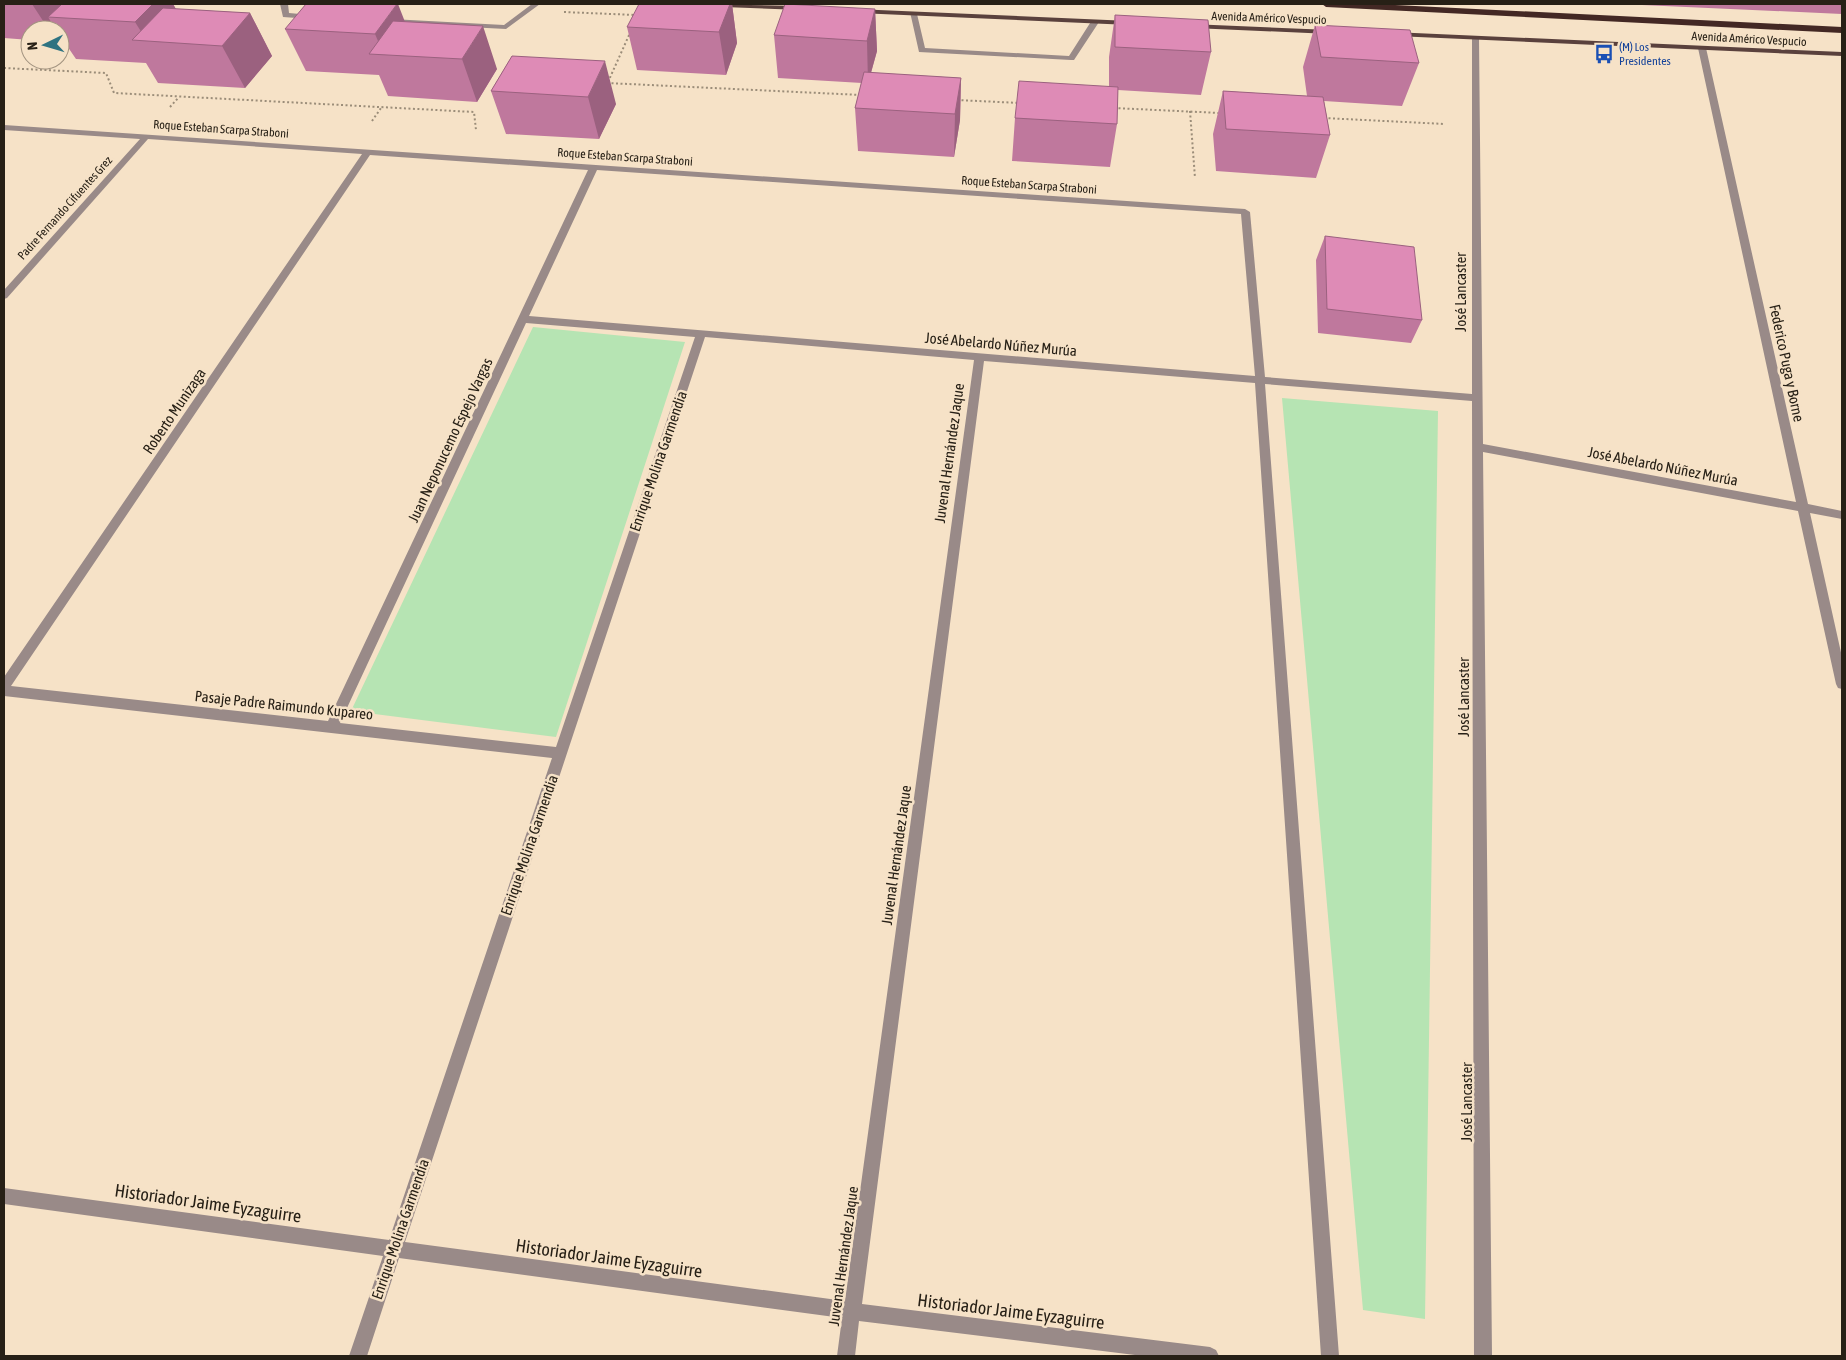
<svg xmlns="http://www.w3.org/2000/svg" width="1846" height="1360" viewBox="0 0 1846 1360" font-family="'Asap Condensed',sans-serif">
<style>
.green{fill:#b6e4b3}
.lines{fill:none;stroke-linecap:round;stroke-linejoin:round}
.path{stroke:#9b8d79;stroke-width:2;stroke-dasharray:2 2.5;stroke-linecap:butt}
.lane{fill:#998a88;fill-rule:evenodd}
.street{fill:#998a88;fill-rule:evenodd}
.primary{fill:#5a413d;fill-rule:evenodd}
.highway{fill:#432824;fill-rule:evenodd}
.wall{fill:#bf789d}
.shaded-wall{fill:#9b617f}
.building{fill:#de8bb6;stroke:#9b617f}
.labels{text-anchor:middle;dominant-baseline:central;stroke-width:5;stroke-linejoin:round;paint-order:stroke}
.far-street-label{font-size:12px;fill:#272016;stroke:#f6e2c7}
.far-transit-label{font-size:12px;fill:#164399;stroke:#f6e2c7;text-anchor:start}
.street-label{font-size:15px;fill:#272016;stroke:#f6e2c7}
.near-street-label{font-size:18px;fill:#272016;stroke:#f6e2c7}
</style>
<rect width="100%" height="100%" fill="#f6e2c7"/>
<path class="green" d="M533,327l152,15 -129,395 -205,-26z
M1282,398l156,13 -13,908 -62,-9z"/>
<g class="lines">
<path class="path" d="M564,12l71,3
M4,68l102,5 8,20 360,19 2,18
M608,82l22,-49
M607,83l254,12
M957,100l63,3
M170,107l9,-10
M1114,108l106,5
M1190,111l5,67
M1324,118l121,6
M372,121l9,-13"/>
<path class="lane" d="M280,4h8l1,9 22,2 4,2 -4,2 -28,-2z
M532,4h8l-34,25 -115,-6 -4,-2 4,-2 113,6z
M910,12l7,2 8,34 144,8 23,-36 7,2 -25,38h-3l-152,-8z"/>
<path class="street" d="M1472,36l7,2 4,406 313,58 -98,-454 4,-2 4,2 102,456 34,7v8l-32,-6 32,144v32l-4,-1 -2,-4 -38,-173 -315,-59 9,904h-18l-2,-955 -207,-17 74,972h-18l-66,-973 -271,-22 -122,943 348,43 6,3 3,6h-76l-284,-35 -4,35h-18l5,-38 -443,-60 -32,98h-18l34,-100 -379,-52v-16l385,52 163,-482 -548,-62v-19l358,-523 -214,-15 -141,159 -3,1v-9l136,-151 -136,-9v-5l1241,84 5,3 15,165 207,17zM370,155l218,15 -260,551 -317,-35zM597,170l644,44 14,162 -726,-60zM526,323l169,14 -139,410 -216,-24zM705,337l269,23 -129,941 -440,-59z"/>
<path class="primary" d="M692,4l109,2 4,2 -4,2 -105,-4z
M855,9l275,12 4,2 -4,2 -272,-12h-3z
M1190,24l140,6 4,2 -4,2 -137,-6h-3z
M1392,32l450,20v4l-447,-20 -4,-2z"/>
<path class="highway" d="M1322,4h53l467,23v6l-516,-26z"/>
</g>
<path class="wall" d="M4,4h169l3,5 74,4 22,43 -27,32 -87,-5 -12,-20 -70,-4 -15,-22 -1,1v-8h-30v10l-26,-2z
M732,4l5,39 -11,32 -89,-5 -10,-43z
M1620,4h222v10z
M875,9l2,42 -6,22 90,5 -1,42 -6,37 -96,-6 -3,-43 7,-25 -84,-5 -4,-43z
M1115,15l96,37 -10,43 -83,-5 -1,34 -7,43 -98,-6 3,-43 94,-32v-29z
M406,22l91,47 -20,33 -89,-6 -9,-21 -73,-4 -21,-42z
M1315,25l104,38 -17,43 -78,-5 6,34 -14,43 -100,-7 -3,-37 10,-43 84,5 -4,-29z
M512,56l104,48 -17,35 -93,-5 -15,-43z
M1325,236l97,84 -11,23 -93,-10 -2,-73z"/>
<path class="shaded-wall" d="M32,4h50l-34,13 8,13h-7z
M153,4h20l16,29 -42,8 -12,-19z
M397,4h1l16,41 -30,10 -9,-21z
M730,4h2l5,39 -11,32 -7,-43z
M875,9l2,42 -9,32 -1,-42z
M250,13l22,43 -27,32 -23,-42z
M483,26l14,43 -20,33 -15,-43z
M605,61l11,43 -17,35 -11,-42z
M961,78l-1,42 -6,37 1,-43z"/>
<path class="building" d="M62,4h91l-18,18 -87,-5z
M306,4h91l-22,30 -90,-5z
M639,4h91l-11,28 -92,-5z
M785,4l90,5 -8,32 -93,-6z
M163,8l87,5 -28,33 -90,-6z
M1115,15l93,5 3,32 -96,-5z
M393,21l90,5 -21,33 -93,-5z
M1315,25l95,5 9,33 -98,-6z
M512,56l93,5 -17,36 -97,-6z
M864,72l97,6 -6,36 -100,-6z
M1019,81l99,6 -1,37 -102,-6z
M1223,91l100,6 7,38 -104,-6z
M1325,236l89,11 8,73 -95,-11z"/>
<defs>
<symbol id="bus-bare" viewBox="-9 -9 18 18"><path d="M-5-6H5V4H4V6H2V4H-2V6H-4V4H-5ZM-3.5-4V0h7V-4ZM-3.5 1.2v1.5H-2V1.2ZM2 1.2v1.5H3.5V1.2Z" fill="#1a4fb4" stroke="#f6e2c7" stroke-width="2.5" paint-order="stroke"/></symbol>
</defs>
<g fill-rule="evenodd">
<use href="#bus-bare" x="1590" y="40" width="28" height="28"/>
</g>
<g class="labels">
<g class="far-street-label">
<text transform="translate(1269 18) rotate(2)">Avenida Américo Vespucio</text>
<text transform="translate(1749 39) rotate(3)">Avenida Américo Vespucio</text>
<text transform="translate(221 129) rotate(4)">Roque Esteban Scarpa Straboni</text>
<text transform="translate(625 157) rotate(4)">Roque Esteban Scarpa Straboni</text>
<text transform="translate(1029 185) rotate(4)">Roque Esteban Scarpa Straboni</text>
<text transform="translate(65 208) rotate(-48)">Padre Fernando Cifuentes Grez</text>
</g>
<g class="far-transit-label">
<text x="1619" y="47">(M) Los<tspan x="1619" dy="14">Presidentes</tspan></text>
</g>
<g class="street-label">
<text transform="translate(1460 292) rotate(-90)">José Lancaster</text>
<text transform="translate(1001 344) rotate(5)">José Abelardo Núñez Murúa</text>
<text transform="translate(1787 363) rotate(78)">Federico Puga y Borne</text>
<text transform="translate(174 411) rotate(-56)">Roberto Munizaga</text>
<text transform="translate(450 440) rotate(-65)">Juan Neponucemo Espejo Vargas</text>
<text transform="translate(949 453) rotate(-82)">Juvenal Hernández Jaque</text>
<text transform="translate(658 461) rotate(-71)">Enrique Molina Garmendia</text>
<text transform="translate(1663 466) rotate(11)">José Abelardo Núñez Murúa</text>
<text transform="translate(1463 697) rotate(-90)">José Lancaster</text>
<text transform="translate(284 705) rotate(6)">Pasaje Padre Raimundo Kupareo</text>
<text transform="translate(529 845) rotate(-71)">Enrique Molina Garmendia</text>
<text transform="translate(896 855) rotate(-82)">Juvenal Hernández Jaque</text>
<text transform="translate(1466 1102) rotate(-90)">José Lancaster</text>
<text transform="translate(400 1229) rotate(-71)">Enrique Molina Garmendia</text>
<text transform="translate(843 1256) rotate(-82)">Juvenal Hernández Jaque</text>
</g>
<g class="near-street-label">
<text transform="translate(208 1203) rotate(8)">Historiador Jaime Eyzaguirre</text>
<text transform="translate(609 1258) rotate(8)">Historiador Jaime Eyzaguirre</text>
<text transform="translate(1011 1311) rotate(7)">Historiador Jaime Eyzaguirre</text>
</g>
</g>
<rect width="1846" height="1360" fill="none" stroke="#272016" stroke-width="10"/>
<g transform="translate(45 45) rotate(265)"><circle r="24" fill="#f6e2c7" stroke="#a39480"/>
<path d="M0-4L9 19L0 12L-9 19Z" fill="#2e7381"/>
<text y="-8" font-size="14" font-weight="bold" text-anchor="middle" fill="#272016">N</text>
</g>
</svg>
